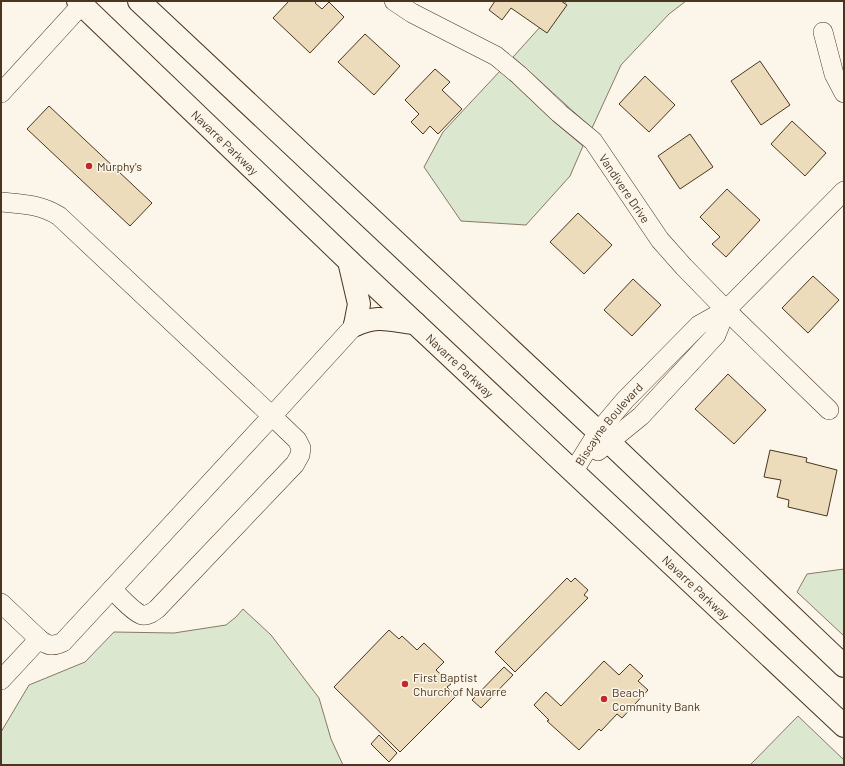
<svg xmlns="http://www.w3.org/2000/svg" width="845" height="766" viewBox="0 0 845 766" font-family="Barlow,sans-serif">
<style>
.green{fill:#dce7d0;stroke:#887966}
.building{fill:#ecdcbc;stroke:#4a3520}
.lines{fill:none;stroke-linecap:round;stroke-linejoin:round}
.minor-casing{stroke:#4a3520;stroke-width:20}
.highway-casing{stroke:#4a3520;stroke-width:24}
.minor{stroke:#fbf6e9;stroke-width:19}
.highway{stroke:#fbf6e9;stroke-width:22}
.poi-dot{fill:#c62828;stroke:#fbf6e9;stroke-width:1.5}
.labels{text-anchor:middle;dominant-baseline:central;stroke-width:3;stroke-linejoin:round;paint-order:stroke}
.street-label{font-size:12px;fill:#4a3520;stroke:#fbf6e9}
.poi-label{font-size:12px;fill:#4a3520;stroke:#fbf6e9;text-anchor:start}
</style>
<rect width="100%" height="100%" fill="#fbf6e9"/>
<path class="green" d="M567,1h119l-17,13 -48,51 -29,63c-27,-23 -52,-48 -79,-71l38,-42z
M500,71l12,11 40,38 31,26 -13,30 -44,49 -65,-4 -37,-54 19,-35z
M844,569v67l-47,-44 10,-18z
M243,609l28,26 48,63 12,41 12,26h-342v-33l28,-47 56,-23 29,-30 60,1 52,-8 10,-8z
M798,716l46,44v5h-94z"/>
<path class="building" d="M289,1h28l-2,2 7,6 7,-7 15,15 -34,36 -37,-35z
M495,1h66l6,4 -20,28 -36,-25 -9,12 -13,-10z
M365,34l35,32 -26,29 -36,-33z
M760,61l30,44 -29,20 -30,-44z
M435,69l15,13 -8,8 20,19 -24,25 -8,-8 -7,8 -12,-12 8,-8 -14,-14z
M645,76l30,29 -26,27 -30,-28z
M49,106l103,97 -22,23 -103,-97z
M792,121l34,32 -21,23 -34,-32z
M690,134l23,33 -33,22 -22,-33z
M727,189l33,31 -34,37 -14,-13 8,-7 -20,-20z
M578,213l34,32 -28,29 -34,-32z
M813,276l26,24 -31,33 -26,-25z
M633,279l28,26 -29,31 -28,-26z
M728,374l38,36 -32,34 -39,-35z
M770,450l37,8 -1,4 31,8 -10,46 -39,-9 1,-7 -12,-3 4,-17 -17,-3z
M567,578l4,4 4,-4 13,12 -4,5 4,3 -73,74 -20,-20z
M389,630l10,9 3,-3 15,14 7,-7 20,19 -8,8 15,14 -4,3 9,9 -56,56 -66,-65z
M604,661l15,14 11,-11 13,12 -5,5 10,9 -26,28 -5,-4 -16,17 -2,-2 -20,21 -32,-29 2,-1 -15,-15 12,-13 15,14z
M504,667l9,8 -32,33 -9,-8z
M379,735l18,18 -8,9 -18,-18z"/>
<g class="lines">
<defs>
<g id="minor">
<path id="s1" d="M394,1l18,12 84,43 23,19 40,38 34,28 67,99 24,27 42,43 103,100"/>
<path d="M823,32l11,42 10,19"/>
<path d="M1,93l84,-92"/>
<path d="M1,202c21,2 39,2 58,14l213,200 -209,226c-10,5 -15,4 -24,-3l-38,41"/>
<path d="M598,451l43,-35 75,-81 10,-25"/>
<path id="s2" d="M573,472l25,-40 27,-32 74,-75 27,-15 118,-119"/>
<path d="M112,589c7,7 21,23 30,26 6,1 11,-3 15,-6l138,-145 5,-9 1,-7 -4,-8 -25,-24 83,-91"/>
<path d="M1,603l38,36"/>
</g>
<g id="highway">
<path id="s3" d="M78,1l271,260 495,465"/>
<path d="M139,1l470,441 235,224"/>
<path d="M349,261l10,43 -4,21"/>
<path d="M355,325c24,-11 36,-4 60,-2"/>
</g>
</defs>
<use href="#minor" class="minor-casing"/>
<use href="#highway" class="highway-casing"/>
<use href="#minor" class="minor"/>
<use href="#highway" class="highway"/>
</g>
<g class="poi-dot">
<circle cx="89" cy="166" r="4"/>
<circle cx="405" cy="684" r="4"/>
<circle cx="604" cy="699" r="4"/>
</g>
<g class="labels">
<g class="street-label">
<text stroke="none"><textPath href="#s3" startOffset="204">Navarre Parkway</textPath></text>
<text stroke="none"><textPath href="#s1" startOffset="302">Vandivere Drive</textPath></text>
<text stroke="none"><textPath href="#s3" startOffset="528">Navarre Parkway</textPath></text>
<text stroke="none"><textPath href="#s2" startOffset="60">Biscayne Boulevard</textPath></text>
<text stroke="none"><textPath href="#s3" startOffset="852">Navarre Parkway</textPath></text>
</g>
<g class="poi-label">
<text x="97" y="166">Murphy's</text>
<text x="413" y="677">First Baptist<tspan x="413" dy="14">Church of Navarre</tspan></text>
<text x="612" y="692">Beach<tspan x="612" dy="14">Community Bank</tspan></text>
</g>
</g>
<rect width="845" height="766" fill="none" stroke="#4a3520" stroke-width="4"/>
</svg>
